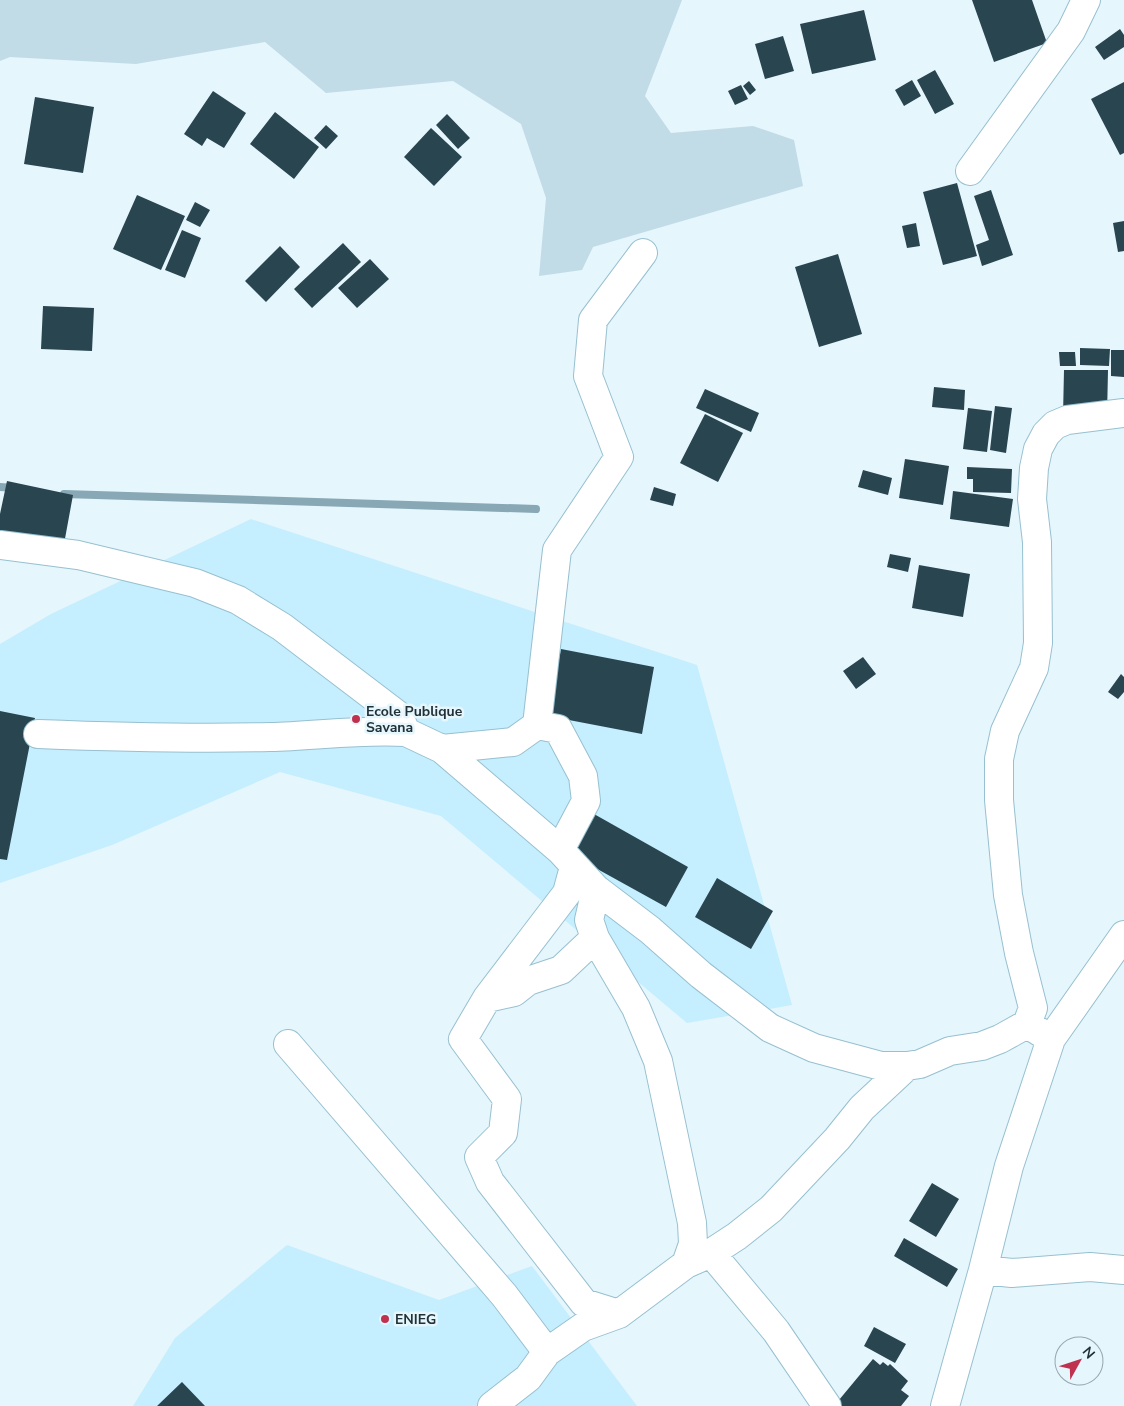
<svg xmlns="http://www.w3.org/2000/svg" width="1124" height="1406" viewBox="0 0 1124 1406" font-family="'Nunito Sans',sans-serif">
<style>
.built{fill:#c5eefe}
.green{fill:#c1dce7}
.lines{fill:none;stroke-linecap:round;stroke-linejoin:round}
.stream{stroke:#88a8b5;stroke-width:8}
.building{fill:#284550}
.minor-casing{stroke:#97c0d0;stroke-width:30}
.minor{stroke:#fff;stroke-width:28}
.poi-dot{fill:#c0304f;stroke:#e5f6fd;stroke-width:2}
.labels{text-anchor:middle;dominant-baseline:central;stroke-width:5;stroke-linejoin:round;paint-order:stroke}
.poi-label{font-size:14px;font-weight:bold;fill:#213137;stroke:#e5f6fd;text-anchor:start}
</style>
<rect width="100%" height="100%" fill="#e5f6fd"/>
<path class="built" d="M251,519l446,146 95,340 -105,18 -246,-207 -161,-44 -168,73 -112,38v-239l51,-30z
M287,1245l152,55 93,-34 105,140h-504l42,-68z"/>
<path class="green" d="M0,0h682l-37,96 26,37 82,-7 41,14 9,46 -210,61 -11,23 -43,6 7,-78 -25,-74 -68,-43 -127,12 -61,-51 -129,22 -126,-7 -10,4z"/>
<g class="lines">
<path class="stream" d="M0,487l15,1
M64,494l472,15"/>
</g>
<path class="building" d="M972,0h60l15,43 -53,19z
M864,10l12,50 -64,14 -12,-50z
M1120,29l4,6v12l-20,13 -9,-13z
M783,36l11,35 -29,8 -10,-35z
M935,70l19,34 -19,10 -18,-34z
M912,80l9,16 -17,10 -9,-16z
M749,81l7,9 -6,5 -7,-9z
M1124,82v71l-4,2 -29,-56z
M741,85l7,14 -13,6 -7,-14z
M213,91l33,22 -22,35 -17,-10 -5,8 -18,-12z
M35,97l59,10 -11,66 -59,-9z
M275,112l44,35 -25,32 -44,-35z
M447,114l23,24 -12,11 -22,-24z
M326,125l12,11 -12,13 -12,-11z
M431,128l31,29 -28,29 -30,-29z
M957,183l20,73 -34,9 -20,-73z
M991,190l22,65 -31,11 -6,-21 13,-5 -15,-44z
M137,195l48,21 -24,54 -48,-21z
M195,202l15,8 -10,17 -14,-7z
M1124,221v30l-6,1 -5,-29z
M916,223l4,23 -13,2 -5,-22z
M182,230l19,8 -16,40 -20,-8z
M343,243l18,19 -49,46 -18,-19z
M280,246l20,21 -34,35 -21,-21z
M838,254l24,80 -43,13 -24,-80z
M370,259l19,20 -32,29 -19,-20z
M43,306l51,2 -2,43 -51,-2z
M1080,348l30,1 -1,17 -29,-1z
M1111,350h13v27l-13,-1z
M1059,352h16l1,14h-16z
M1064,370h44l-1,46h-44z
M934,387l31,3 -1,20 -32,-3z
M705,389l54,24 -8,19 -55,-24z
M995,406l17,2 -6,45 -16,-3z
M968,408l24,3 -5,41 -24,-3z
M705,414l38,19 -25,49 -38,-19z
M905,459l44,7 -6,39 -44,-7z
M967,467l45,2 -1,24 -38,-1v-13h-6z
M863,470l29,8 -4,17 -30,-8z
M7,481l66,14 -9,49 -64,-13v-17z
M654,487l22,7 -3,12 -23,-6z
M953,491l60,8 -4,28 -59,-8z
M890,554l21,4 -3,14 -21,-5z
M919,565l51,9 -7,43 -51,-9z
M561,649l93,18 -12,67 -94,-18z
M863,657l13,17 -20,15 -13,-18z
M1121,674l3,3v15l-6,7 -10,-7z
M0,711l35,7 -28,142 -7,-1z
M594,814l94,53 -22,40 -94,-52z
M717,878l56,33 -22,38 -56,-32z
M932,1183l27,16 -23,38 -27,-16z
M904,1238l54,31 -11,18 -53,-31z
M874,1327l32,17 -11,19 -31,-17z
M873,1359l7,6 3,-3 5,4 2,-2 18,17 -7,9 8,6 -8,10h-67z
M182,1382l23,24h-48z"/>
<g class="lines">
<defs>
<path id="minor" d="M970,171l101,-140 15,-31
M0,545l78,10 117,28 43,17 44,27 117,89 7,16 36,17 118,101 36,39 54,41 51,45 69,53 44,20 67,18h26
M537,725l20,-175 62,-93 -31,-81 5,-56 50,-67
M38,734c78,3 154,5 232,3 45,-1 91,-8 136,-5
M442,749l71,-7 24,-17 21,4 25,47 3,25 -26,49
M574,867l-7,26 -80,105 -24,41 44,60 -4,34 -24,24 11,25 94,121 35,11
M596,889l-7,31 6,18 41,70 22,53 34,162 1,21 -7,20
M487,998l27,-6 14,-11 33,-11 34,-32
M1051,1039l-24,-15 6,-16 -14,-55 -11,-58 -9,-95v-41l6,-28 29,-63 4,-25 -1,-101 -5,-43 2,-31 4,-19 8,-15 9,-9 12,-5 57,-7
M288,1044l216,251 43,57
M711,1253l65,78 51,75
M983,1270l29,3 78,-6 34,3
M492,1406l36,-28 19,-26 36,-25 36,-13 67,-50 25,-11 26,-17 34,-27 66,-70 25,-31 45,-42 13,-2 30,-13 32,-5 18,-7 27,-15
M945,1406l38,-136 26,-104 42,-127 73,-104"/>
</defs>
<use href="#minor" class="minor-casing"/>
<use href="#minor" class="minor"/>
</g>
<g class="poi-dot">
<circle cx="356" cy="719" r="5"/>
<circle cx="385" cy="1319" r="5"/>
</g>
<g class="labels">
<g class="poi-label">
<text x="366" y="711">Ecole Publique<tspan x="366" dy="16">Savana</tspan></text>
<text x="395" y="1319">ENIEG</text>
</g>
</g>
<g transform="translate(1079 1361) rotate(50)"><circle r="24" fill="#e5f6fd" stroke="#97a7ae"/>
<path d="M0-4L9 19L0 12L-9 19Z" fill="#c0304f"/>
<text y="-8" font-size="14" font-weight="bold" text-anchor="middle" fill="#213137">N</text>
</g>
</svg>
